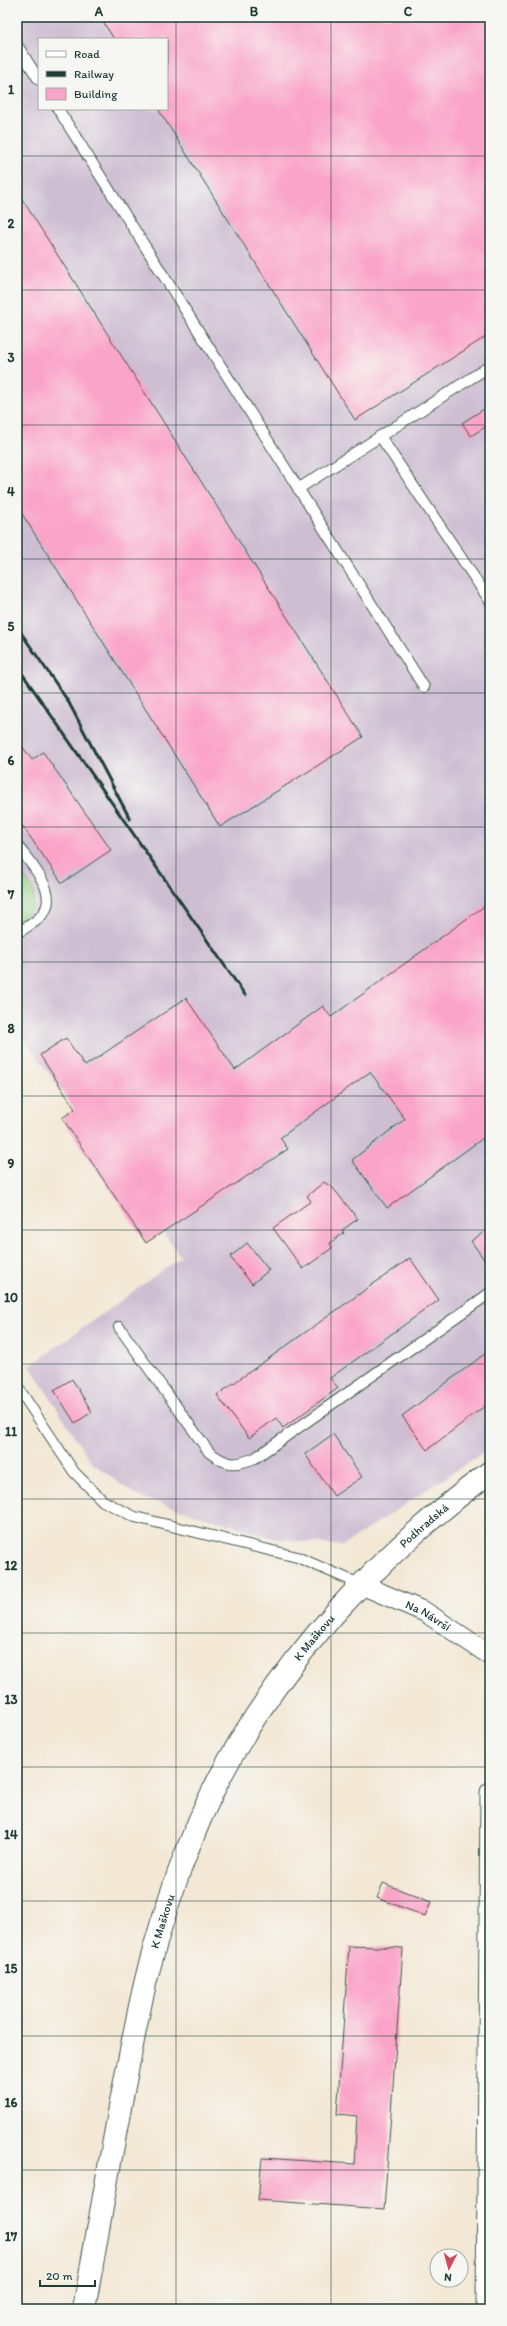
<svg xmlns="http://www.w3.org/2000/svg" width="507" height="2326" viewBox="0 0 507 2326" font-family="Itim,sans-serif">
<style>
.industrial{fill:#cdbed2;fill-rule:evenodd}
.green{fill:#93d086;stroke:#59865d}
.building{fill:#faa4c8}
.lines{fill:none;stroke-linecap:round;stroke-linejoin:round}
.lane-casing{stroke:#3f574c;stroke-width:12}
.street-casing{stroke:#3f574c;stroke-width:21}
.secondary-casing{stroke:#3f574c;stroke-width:24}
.lane{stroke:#fff;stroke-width:10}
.street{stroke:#fff;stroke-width:19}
.secondary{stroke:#fff;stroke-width:22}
.rail{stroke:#1f3d34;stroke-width:3}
.grid{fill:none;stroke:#1f3d34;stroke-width:1;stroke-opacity:0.55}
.labels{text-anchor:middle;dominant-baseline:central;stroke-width:3.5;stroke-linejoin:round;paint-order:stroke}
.street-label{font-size:12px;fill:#1f3d34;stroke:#f6f6f2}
.neatline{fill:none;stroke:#1f3d34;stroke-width:1.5}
.grid-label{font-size:13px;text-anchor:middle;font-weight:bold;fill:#1f3d34}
</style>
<rect width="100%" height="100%" fill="#f6f6f2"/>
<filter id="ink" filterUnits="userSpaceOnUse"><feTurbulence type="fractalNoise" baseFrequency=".025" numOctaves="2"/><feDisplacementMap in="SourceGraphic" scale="8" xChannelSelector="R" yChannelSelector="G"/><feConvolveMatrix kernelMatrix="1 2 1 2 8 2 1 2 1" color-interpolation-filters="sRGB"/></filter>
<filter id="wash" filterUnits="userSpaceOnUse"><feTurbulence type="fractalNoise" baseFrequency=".012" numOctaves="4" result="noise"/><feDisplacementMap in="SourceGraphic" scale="16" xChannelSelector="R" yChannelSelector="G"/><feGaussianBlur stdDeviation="0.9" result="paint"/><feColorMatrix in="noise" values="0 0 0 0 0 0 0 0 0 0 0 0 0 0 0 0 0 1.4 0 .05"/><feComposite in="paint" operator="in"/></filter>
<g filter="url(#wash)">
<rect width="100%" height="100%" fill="#f3e8d5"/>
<path class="industrial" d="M17,17h473v1431l-148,98 -69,-8 -136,-42 -46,-34 -61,-96 151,-109 -164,-228zM39,39h128v70h-128z"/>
<path class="green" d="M17,866c14,20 26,33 6,54l-2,-1 -4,3z"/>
<g id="blocks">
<path class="building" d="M100,17h390v317l-135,86 -197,-311h9v-70h-53z
M17,191l346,546 -143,90 -203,-321z
M484,409l6,9v6l-19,12 -9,-13z
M17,739l15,21 11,-8 68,98 -49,33 -45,-65z
M490,902v231l-103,75 -35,-48 53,-41 -35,-47 -90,66 8,11 -142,94 -84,-125 13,-9 -35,-54 26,-17 19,28 101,-68 49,72 88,-64 8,11z
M324,1182l9,6 25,31 -16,11 2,3 -14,10 2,5 -29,21 -30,-41 38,-27 -4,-5z
M490,1228v40l-19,-27z
M247,1243l22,27 -17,14 -22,-27z
M410,1258l29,42 -109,78 8,10 -55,40 -7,-10 -27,20 -32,-43z
M490,1350v52l-63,48 -25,-34z
M72,1379l20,33 -17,11 -21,-33z
M333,1434l29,43 -28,19 -29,-42z
M383,1883l48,19 -6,14 -48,-18z
M349,1946l54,2 -19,261 -126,-9 4,-42 92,6 3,-48 -20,-2z"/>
</g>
</g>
<g filter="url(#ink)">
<use href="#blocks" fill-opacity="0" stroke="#3f574c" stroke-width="1"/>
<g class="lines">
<defs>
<path id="lane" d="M17,45l22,35
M58,109l366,578
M380,436l110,165
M298,489l192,-123
M17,845c13,19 46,50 23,72 -6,7 -16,11 -23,16
M119,1327l90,125c18,14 26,14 46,6l235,-165
M17,1386l57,86 29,29 32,16 162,40 65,28"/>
<g id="street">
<path id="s1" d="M362,1585l63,27 65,43"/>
<path d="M486,2309l4,-517"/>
</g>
<g id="secondary">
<path id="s2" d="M84,2309c14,-78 27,-156 42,-233 7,-35 13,-70 22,-104 16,-63 42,-137 72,-195 64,-121 161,-224 270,-305"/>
</g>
</defs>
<use href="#lane" class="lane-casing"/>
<use href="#street" class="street-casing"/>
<use href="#secondary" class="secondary-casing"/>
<use href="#lane" class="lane"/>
<use href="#street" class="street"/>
<use href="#secondary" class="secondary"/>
<path class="rail" d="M17,627l51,74 62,118
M17,666l228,329"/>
</g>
</g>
<path class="grid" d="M176,17v2292M331,17v2292M17,156h473M17,290h473M17,425h473M17,559h473M17,693h473M17,827h473M17,962h473M17,1096h473M17,1230h473M17,1364h473M17,1499h473M17,1633h473M17,1767h473M17,1901h473M17,2036h473M17,2170h473"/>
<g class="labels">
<g class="street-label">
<text stroke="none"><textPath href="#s2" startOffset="877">Podhradská</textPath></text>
<text stroke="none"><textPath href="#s1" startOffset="73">Na Návrší</textPath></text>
<text stroke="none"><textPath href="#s2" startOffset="720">K Maškovu</textPath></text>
<text stroke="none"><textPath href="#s2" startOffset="396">K Maškovu</textPath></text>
</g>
</g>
<rect width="507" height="2326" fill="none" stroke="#f6f6f2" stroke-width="44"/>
<rect x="38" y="38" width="130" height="72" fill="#f6f6f2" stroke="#a0aca6"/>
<rect x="46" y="51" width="20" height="6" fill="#ffffff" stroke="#a0aca6"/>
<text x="74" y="58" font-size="12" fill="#1f3d34">Road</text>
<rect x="46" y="71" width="20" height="6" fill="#1f3d34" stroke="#a0aca6"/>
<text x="74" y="78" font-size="12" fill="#1f3d34">Railway</text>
<rect x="46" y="88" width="20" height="12" fill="#faa4c8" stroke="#a0aca6"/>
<text x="74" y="98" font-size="12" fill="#1f3d34">Building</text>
<g transform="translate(449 2268) rotate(186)"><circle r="19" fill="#f6f6f2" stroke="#a0aca6"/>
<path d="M0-3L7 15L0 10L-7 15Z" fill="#d1495b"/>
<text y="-6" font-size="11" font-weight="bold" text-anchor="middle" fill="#1f3d34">N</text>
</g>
<path d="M40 2280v6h55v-6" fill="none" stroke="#1f3d34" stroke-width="2"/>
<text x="46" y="2280" font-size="12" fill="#1f3d34" stroke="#f6f6f2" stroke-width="3" paint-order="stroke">20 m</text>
<rect x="22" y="22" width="463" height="2282" class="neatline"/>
<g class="grid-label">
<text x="99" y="16">A</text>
<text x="254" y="16">B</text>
<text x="408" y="16">C</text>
<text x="11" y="94">1</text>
<text x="11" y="228">2</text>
<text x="11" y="362">3</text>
<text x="11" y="496">4</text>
<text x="11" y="631">5</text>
<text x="11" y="765">6</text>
<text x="11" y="899">7</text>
<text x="11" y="1033">8</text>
<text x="11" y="1168">9</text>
<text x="11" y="1302">10</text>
<text x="11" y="1436">11</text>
<text x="11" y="1570">12</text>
<text x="11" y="1704">13</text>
<text x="11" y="1839">14</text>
<text x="11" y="1973">15</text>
<text x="11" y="2107">16</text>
<text x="11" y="2241">17</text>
</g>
</svg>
